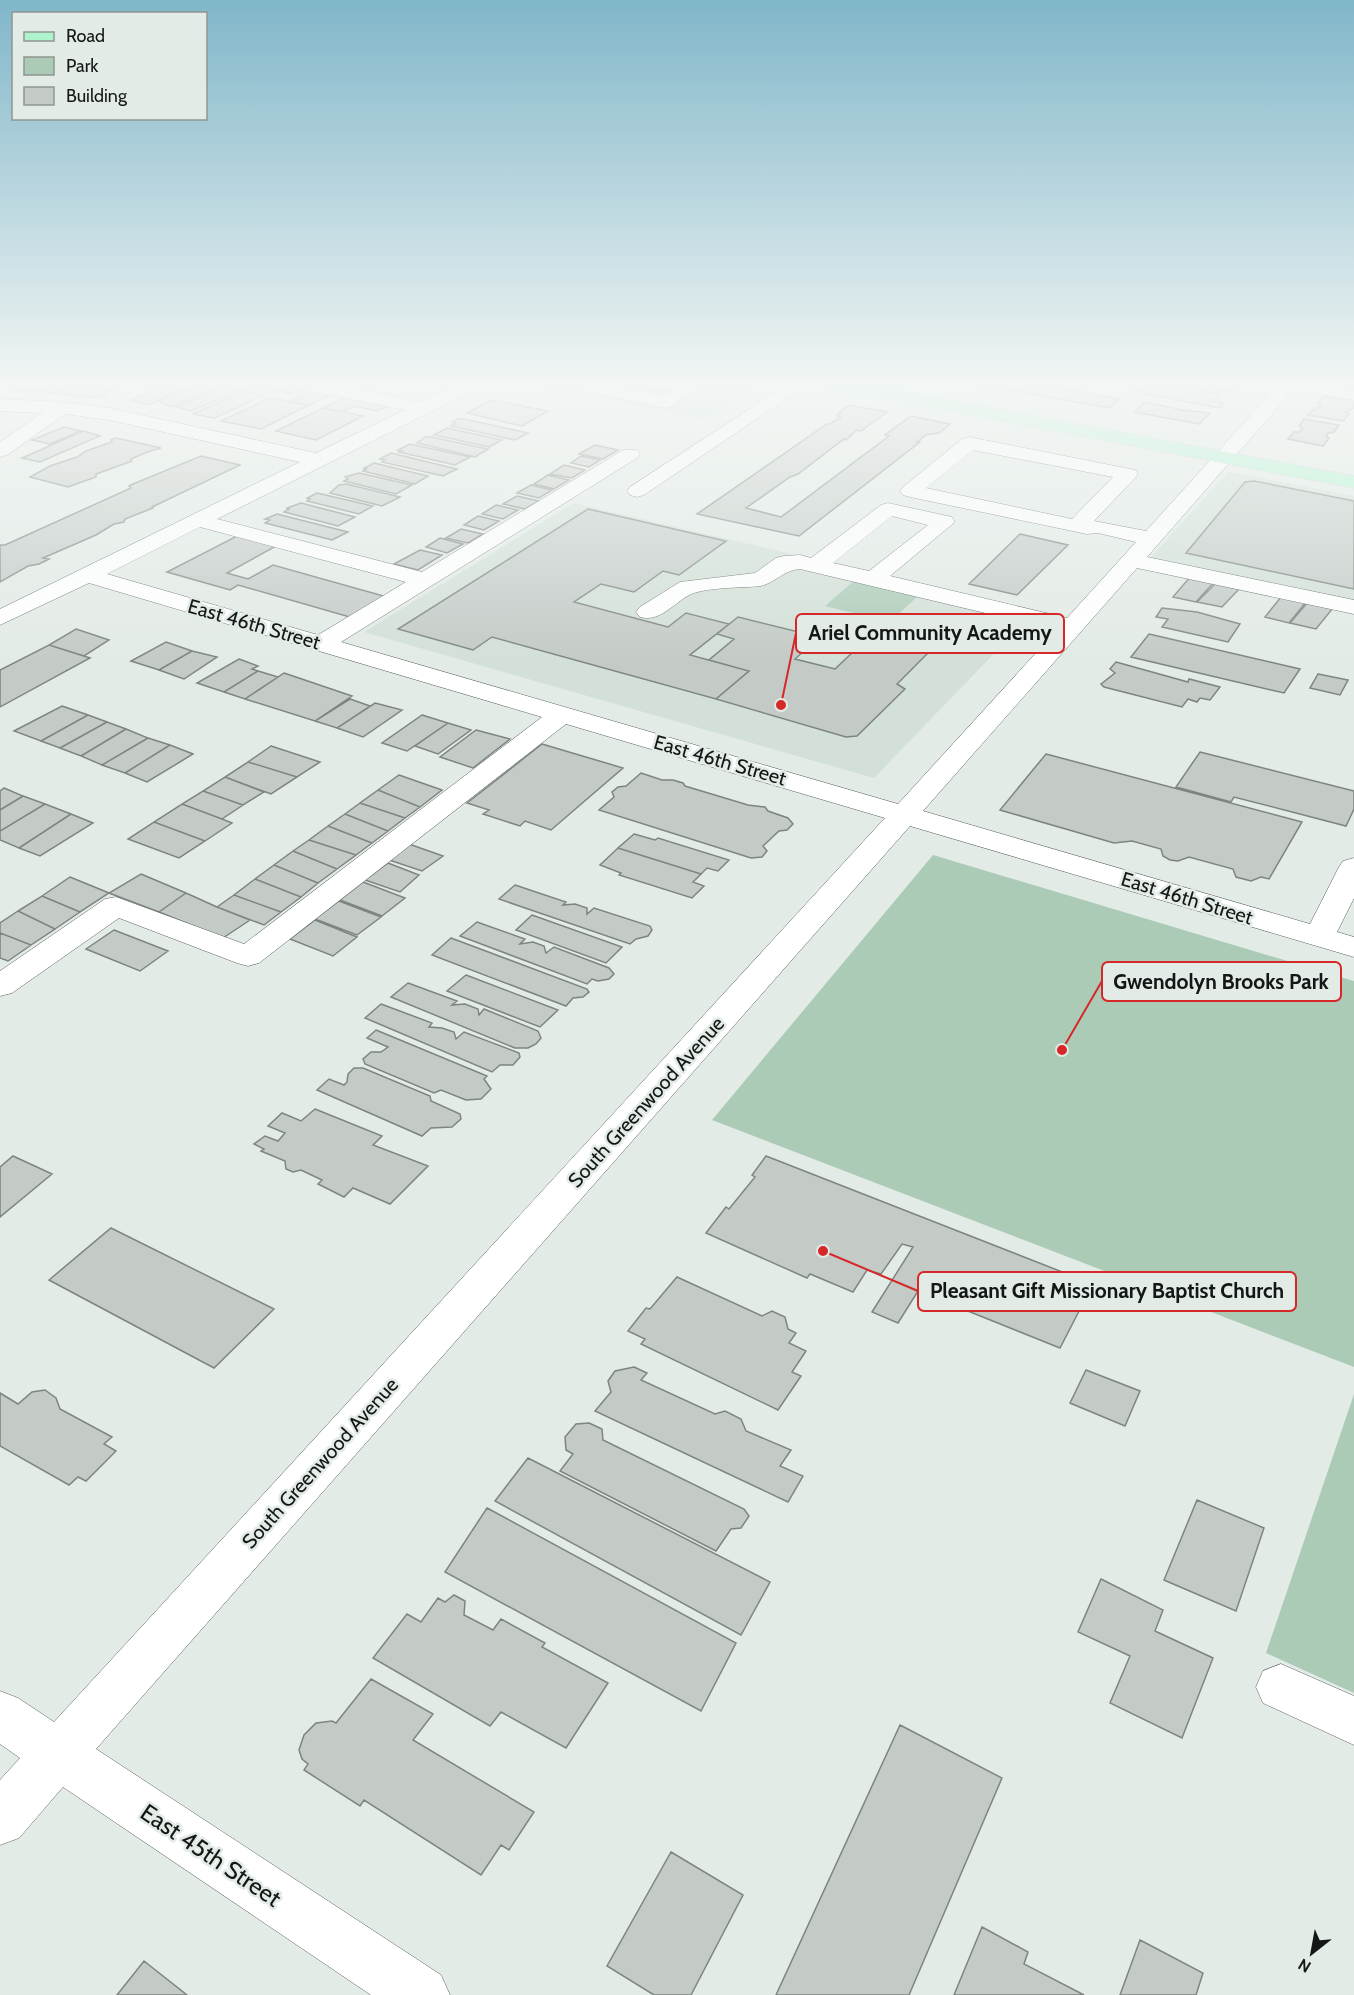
<svg xmlns="http://www.w3.org/2000/svg" width="1354" height="1995" viewBox="0 0 1354 1995" font-family="Cabin,sans-serif">
<style>
.built{fill:#d2e0d7}
.green{fill:#accbb7}
.building{fill:#c4cbc7;stroke:#7e8580;stroke-width:1.5}
.lines{fill:none;stroke-linecap:round;stroke-linejoin:round}
.minor-casing{stroke:#5a605c;stroke-width:1}
.major-casing{stroke:#c7c7c7;stroke-width:1}
.minor{fill:#fff;fill-rule:evenodd}
.major{fill:#adf4cd;fill-rule:evenodd}
.labels{text-anchor:middle;dominant-baseline:central;stroke-width:5;stroke-linejoin:round;paint-order:stroke}
.street-label{font-size:20px;fill:#141715;stroke:#e3ebe6}
.near-street-label{font-size:24px;fill:#141715;stroke:#e3ebe6}
.leader{fill:none;stroke:#d62828;stroke-width:2}
.callout-dot{fill:#d62828;stroke:#e3ebe6;stroke-width:2}
.callout{fill:#e3ebe6;stroke:#d62828;stroke-width:2}
.callout-label{font-size:21px;text-anchor:middle;font-weight:bold;fill:#141715}
</style>
<rect width="100%" height="100%" fill="#e3ebe6"/>
<path class="built" d="M523,383h240l-58,37z
M1228,472l126,24v106l-204,-44z
M574,503l461,108 -161,167 -510,-146z"/>
<path class="green" d="M855,580l64,15 -29,27 -65,-16z
M933,855l421,126v386l-642,-247z
M1354,1394v299l-88,-40z"/>
<path class="building" d="M26,383h44l-14,10 -40,-2z
M77,383h44l-22,15 -38,-4z
M167,383h32l-51,22 -17,-5z
M203,383l22,1 -54,23 -13,-6z
M262,383h16l10,2 -14,6 -21,-4z
M613,383h57l14,3 -14,7 -38,-7 -9,4 -17,-3z
M968,383h67l85,16 -11,9z
M1139,383h21l60,11 -7,7 11,2 -5,5 -78,-15 3,-2 -11,-2z
M1182,383h59l-8,8 -6,1z
M1338,383h16v7l-20,-3z
M230,384l15,4 -54,23 -14,-4z
M292,386l41,7 -24,12 -19,-3 12,-6 -22,-5z
M243,391l21,4 -49,23 -22,-4z
M347,396l43,9 -13,6 -23,-5 -11,6 -20,-4z
M1324,396l30,5v7l-9,4 4,2 -6,7 -35,-6 6,-6 8,-4 -4,-2z
M270,398l39,7 -48,24 -40,-8z
M492,400l56,11 -26,15 -55,-13z
M1145,402l37,8 28,3 -11,11 -65,-12z
M849,405l38,7 -26,19 -4,-1 -11,10 -2,-1 -46,35 -8,3 -44,31 35,9 108,-81 -4,-1 26,-19 39,8 -11,9 -13,2 -9,7h3l-121,94 -102,-22 130,-90h3l11,-7 -4,-1 4,-3h-3z
M323,408l40,8 -47,24 -40,-9z
M458,419h6l64,14 -13,7 -64,-14 4,-2 -3,-2z
M1304,419l35,6 -5,7 -6,1 -2,3 3,2 -6,8 -35,-7 6,-7h5l4,-4 -4,-2z
M64,427l17,4 -31,13 -18,-4z
M447,428l55,12 -13,7 -55,-12z
M83,431l17,5 -60,26 -18,-4z
M425,437h6l57,12 -13,8 -58,-14z
M116,438l45,10 -14,4 -16,7 1,2 -36,13v3l-28,10 -38,-10 20,-11 27,-9 9,-6 26,-9 -1,-2z
M410,444l60,13 -15,8 -56,-13 3,-1 -4,-1z
M595,445l23,5 -15,9 -24,-5z
M391,453l66,16 -14,7 -61,-14 3,-2 -5,-1z
M201,456l39,9 -88,42 1,1 -28,11 -1,3 -10,2 -18,11 -53,23 6,1 -10,5 -11,2 -28,16v-37h5l126,-57 -2,-2 4,-2z
M581,456l19,4 -11,7 -18,-4z
M374,463l54,13 -13,8 -52,-13 4,-2h-4z
M564,465l21,5 -13,8 -22,-4z
M359,473l53,12 -16,9 -52,-13 4,-2 -3,-2z
M548,475l21,5 -15,9 -20,-5z
M1254,481l100,20v88l-168,-36 59,-71z
M346,484l54,13 -18,9 -52,-13 9,-8z
M531,485l21,5 -13,8 -22,-5z
M317,493l56,13 -14,8 -52,-13 3,-2 -3,-1z
M517,496l22,5 -14,8 -22,-5z
M301,503l54,14 -17,9 -54,-14 5,-3 -2,-1z
M496,505l22,5 -15,9 -21,-5z
M588,509l138,32 -47,34 -16,-4 -29,21 -33,-8 -27,18 94,25 18,-14 43,11 -39,31 59,16 -33,28 -224,-62 -19,13 -75,-21z
M277,514l71,18 -16,8 -67,-17 5,-3 -5,-1z
M478,516l21,5 -15,9 -20,-5z
M461,529l22,5 -15,9 -22,-5z
M1020,534l48,11 -51,50 -48,-11z
M237,536l39,10 -49,27 21,6 25,-14 114,32 -34,21 -115,-33 -8,5 -63,-18z
M440,538l23,6 -16,9 -21,-6z
M420,550l22,5 -24,15 -24,-6z
M1190,577l24,5 -18,20 -23,-5z
M1216,583l24,5 -18,19 -25,-5z
M1281,597l25,5 -17,21 -24,-6z
M1308,602l25,6 -17,21 -26,-6z
M1162,608l35,4 43,12 -12,18 -66,-15 6,-8 -12,-2z
M738,617l81,20 -24,22 40,10 38,-36 60,15 -36,36 8,5 -48,47 -11,1 -130,-38 33,-28 -40,-11 25,-21 -17,-5z
M76,629l33,11 -25,16 -35,-11z
M1149,634l151,35 -16,24 -153,-36z
M166,642l26,9 -33,19 -28,-9z
M49,645l41,13 -90,49v-37z
M192,651l25,6 -33,22 -25,-9z
M239,659l19,7 -6,3 6,2 -34,21 -27,-9z
M1116,662l72,20 1,-3 31,8 -10,13 -10,-2 -3,4 -9,-3 -6,8 -78,-20 -3,-3 14,-11 -5,-4z
M258,671l20,6 -33,22 -21,-7z
M284,673l68,23 -37,25 -70,-22z
M1318,674l30,6 -8,15 -30,-7z
M350,699l20,7 -33,22 -22,-7z
M375,703l27,7 -39,27 -26,-9z
M62,706l26,9 -47,26 -27,-10z
M88,715l19,7 -47,26 -19,-7z
M422,715l26,8 -41,28 -25,-8z
M107,722l19,7 -45,27 -21,-8z
M448,723l23,7 -33,24 -23,-8z
M126,729l22,9 -46,27 -21,-9z
M476,730l34,9 -37,29 -33,-11z
M148,738l22,7 -45,28 -23,-8z
M542,744l81,24 -72,62 -26,-9 -5,5 -37,-12 6,-4 -22,-7z
M170,745l23,9 -46,28 -22,-9z
M271,746l49,16 -23,15 -49,-15z
M1200,752l154,39v18l-8,17 -112,-29 -3,5 -55,-15z
M1046,754l256,68 -33,57 -8,-2 -10,4 -15,-4 -3,-8 -44,-12 -11,4 -8,-1 -7,-4 -2,-7 -29,-8 -18,2 -114,-33z
M248,762l49,15 -26,17 -46,-17z
M641,773l21,7h11l10,3 2,3 63,19 17,2 3,4 20,7 5,6 -6,6 -8,1 -16,15 4,5 -5,6 -11,1 -152,-48 15,-13 -2,-5 6,-5 8,-1z
M399,775l43,15 -22,17 -42,-17z
M225,777l39,15 -21,13 -40,-14z
M4,788l19,8 -23,14v-19z
M378,790l42,17 -15,11 -45,-15z
M203,791l40,14 -21,14 -40,-15z
M23,796l22,8 -45,27v-21z
M360,803l45,15 -17,13 -43,-17z
M45,804l26,10 -52,34 -19,-8v-9z
M182,804l40,15 10,4 -27,18 -51,-19z
M71,814l22,9 -53,33 -21,-8z
M345,814l43,17 -16,12 -44,-17z
M154,822l51,19 -26,17 -51,-19z
M328,826l44,17 -16,12 -47,-15z
M634,834l21,6 3,-2 71,22 -11,11 -11,-3 -6,6 -83,-26z
M309,840l47,15 -19,14 -44,-18z
M409,844l34,12 -21,15 -33,-11z
M618,848l83,26 -8,8 11,4 -12,12 -73,-23 2,-2 -21,-8z
M293,851l44,18 -19,14 -44,-18z
M388,863l31,12 -19,17 -35,-12z
M274,865l44,18 -17,14 -46,-18z
M141,874l45,19 -27,19 -50,-19z
M70,877l39,16 -29,19 -38,-16z
M255,879l46,18 -20,15 -47,-17z
M363,882l42,16 -23,18 -42,-16z
M515,885l51,17 -3,3 12,-1 12,4v6l7,-6 56,18 2,4 -4,6 -12,3 -6,5 -131,-45z
M186,893l31,14 33,13 -27,18 -64,-26z
M234,895l47,17 -17,13 -47,-18z
M42,896l38,16 -25,17 -37,-18z
M339,901l42,16 -24,18 -42,-16z
M18,911l37,18 -24,16 -31,-12v-10z
M532,915l90,32 -16,16 -90,-33z
M315,920l42,17 -24,19 -43,-17z
M477,922l48,17 -5,5 13,-2 11,4 2,7 8,-6 55,21 5,6 -5,5 -11,2 -6,-2 -5,5 -127,-48z
M114,930l54,21 -28,20 -54,-22z
M0,933l31,12 -23,16 -8,-3z
M451,938l136,51 2,3 -6,5 -10,1 -7,8 -134,-51z
M466,975l92,35 -18,17 -93,-36z
M408,983l49,18 -5,4 13,-1 13,5 1,6 5,-6 54,22 3,7 -5,6 -8,4h-13l-124,-51z
M381,1004l51,19 -3,4 13,1 12,4 2,7 8,-7 55,21 1,4 -7,8h-13l-8,7 -127,-54z
M376,1030l111,46 -3,3 7,10 -10,10 -15,1 -25,-10 -7,3 -69,-29 -2,-5 8,-7h10l7,-5 -21,-9z
M354,1068h9l67,28 1,5 29,13 1,5 -9,8 -21,1 -9,8 -105,-46 12,-11 15,6 3,-3 1,-8z
M315,1109l67,27 -9,9 55,21 -38,38 -37,-16 -9,9 -26,-13 4,-4 -21,-10 -8,2 -7,-3 -1,-8 -24,-10 3,-2 -10,-5 11,-8 13,5 7,-8 -17,-7 14,-13 19,8z
M13,1156l39,18 -52,43v-50z
M766,1156l327,128 -33,64 -142,-57 -20,32 -26,-11 41,-65 -11,-3 -21,30 -14,-4 -14,22 -43,-18 -3,4 -101,-45 20,-26 3,2 26,-32 -3,-2z
M111,1228l163,81 -60,59 -165,-88z
M677,1277l85,39 10,-5 13,6 3,12 8,4 -7,10 17,8 -14,21 9,4 -23,34 -137,-66 4,-5 -17,-8 18,-23 4,1z
M634,1367l13,6 -6,7 74,34 10,-3 16,8 5,12 45,19 -11,16 23,10 -15,26 -193,-91 16,-19 -3,-11 7,-10z
M1086,1370l54,21 -15,35 -55,-23z
M45,1390l11,8 4,11 52,28 -8,7 12,7 -30,30 -8,-4 -9,8 -69,-39v-53l18,11 14,-12z
M589,1423l13,6 1,11 141,69 5,7 -8,12 -10,1 -15,22 -156,-80 13,-17 -7,-4 -1,-13 11,-13z
M528,1458l242,124 -29,53 -246,-134z
M1197,1500l67,28 -28,83 -72,-31z
M487,1508l249,135 -35,68 -256,-139z
M1101,1579l62,31 -8,21 58,27 -31,80 -72,-35 20,-47 -52,-24z
M454,1595l11,6 -1,14 29,15 8,-11 44,24 -3,4 66,36 -42,65 -65,-36 -11,14 -117,-68 34,-44 14,8 17,-24 7,4z
M371,1679l62,35 -20,26 121,72 -25,38 -8,-5 -20,30 -117,-75 -4,6 -56,-36 4,-6 -6,-5 -3,-9 5,-15 12,-12 16,-2 4,2z
M900,1725l102,53 -93,217h-133z
M671,1852l72,43 -52,100h-37l-47,-29z
M982,1927l46,25 -4,12 60,31h-130z
M1140,1940l63,33 -7,22h-76z
M144,1961l43,34h-70z"/>
<g class="lines">
<defs>
<path id="minor" d="M289,383h36l96,19 39,-19h23l-3,4 -263,132 205,53 201,-122h14l3,4 -3,4 -296,184 557,162 159,-174 -257,-61c-16,1 -24,13 -39,17 -20,2 -48,1 -67,7 -19,7 -32,30 -54,24l-4,-5 4,-5 40,-25 75,-9 21,-15 8,-2 16,-1 11,3 70,-53 7,-2 64,14 3,5 -65,54 177,42 69,-76 -38,-9 -11,1 -177,-37 -7,-2 -3,-4 3,-4 59,-48 7,-2 166,33 3,4 -3,4 -41,43 52,10 134,-148h35l39,7v10l-61,-10 -146,167 207,43v14l-217,-46 -214,243 387,113 29,-57 4,-6 11,-3v40l-17,34 17,5v20l-444,-131 -814,923 345,226 9,20h-79l-308,-208 -44,51 -19,7v-65l20,-22 -20,-14v-53l18,7 36,24 831,-904 -319,-94 -307,239 -11,3 -11,-3 -118,-45 -107,75 -12,3v-25l105,-72 11,-2 128,47 298,-227 -453,-134 -89,42v-16l300,-147 -191,-42 -44,-6 -58,41 -7,2v-15l42,-29 -42,-2v-12l61,3 48,6 207,45 89,-43 -107,-22 -6,-1zM973,450l140,27 -41,42 -146,-31zM892,516l36,9 -59,46 -36,-8zM200,527l206,55 -88,53 -211,-61z
M562,383h36l64,13 22,-13h22l-34,23 -7,2 -94,-20 -6,-1z
M789,383h21l-166,112 -7,2 -7,-2 -3,-4 3,-4z
M1281,1664l73,32v49l-91,-42 -7,-16 7,-16z"/>
<path id="major" d="M820,383h38l496,93v12l-525,-100 -6,-1z"/>
</defs>
<use href="#minor" class="minor-casing"/>
<use href="#major" class="major-casing"/>
<use href="#minor" class="minor"/>
<use href="#major" class="major"/>
</g>
<linearGradient id="sky" x2="0" y2="1"><stop stop-color="#80b6c9"/><stop offset="0.58" stop-color="#f2f6f4"/><stop offset="1" stop-color="#f2f6f4" stop-opacity="0"/></linearGradient>
<rect width="1354" height="662" fill="url(#sky)"/>
<g class="labels">
<g class="street-label">
<text transform="translate(254 624) rotate(16)">East 46th Street</text>
<text transform="translate(720 760) rotate(16)">East 46th Street</text>
<text transform="translate(1187 898) rotate(17)">East 46th Street</text>
<text transform="translate(646 1102) rotate(-48)">South Greenwood Avenue</text>
<text transform="translate(320 1463) rotate(-48)">South Greenwood Avenue</text>
</g>
<g class="near-street-label">
<text transform="translate(211 1855) rotate(34)">East 45th Street</text>
</g>
</g>
<path class="leader" d="M781 705L796 633M1062 1050L1102 981M823 1251L918 1291"/>
<g class="callout-dot">
<circle cx="781" cy="705" r="6"/>
<circle cx="1062" cy="1050" r="6"/>
<circle cx="823" cy="1251" r="6"/>
</g>
<g class="callout">
<rect x="796" y="614" width="268" height="39" rx="6"/>
<rect x="1102" y="962" width="239" height="39" rx="6"/>
<rect x="918" y="1272" width="378" height="39" rx="6"/>
</g>
<g class="callout-label">
<text x="930" y="640">Ariel Community Academy</text>
<text x="1221" y="989">Gwendolyn Brooks Park</text>
<text x="1107" y="1298">Pleasant Gift Missionary Baptist Church</text>
</g>
<rect x="12" y="12" width="195" height="108" fill="#e3ebe6" stroke="#909692" stroke-width="1.5"/>
<rect x="24" y="32" width="30" height="9" fill="#adf4cd" stroke="#909692" stroke-width="1.5"/>
<text x="66" y="42" font-size="18" fill="#141715">Road</text>
<rect x="24" y="57" width="30" height="18" fill="#accbb7" stroke="#909692" stroke-width="1.5"/>
<text x="66" y="72" font-size="18" fill="#141715">Park</text>
<rect x="24" y="87" width="30" height="18" fill="#c4cbc7" stroke="#909692" stroke-width="1.5"/>
<text x="66" y="102" font-size="18" fill="#141715">Building</text>
<g transform="translate(1312 1953) rotate(211)" stroke="#e3ebe6" stroke-width="4.5" paint-order="stroke">
<path d="M0-4.5L10 22L0 15L-10 22Z" fill="#141715"/>
<text y="-9" font-size="16" font-weight="bold" text-anchor="middle" fill="#141715">N</text>
</g>
</svg>
